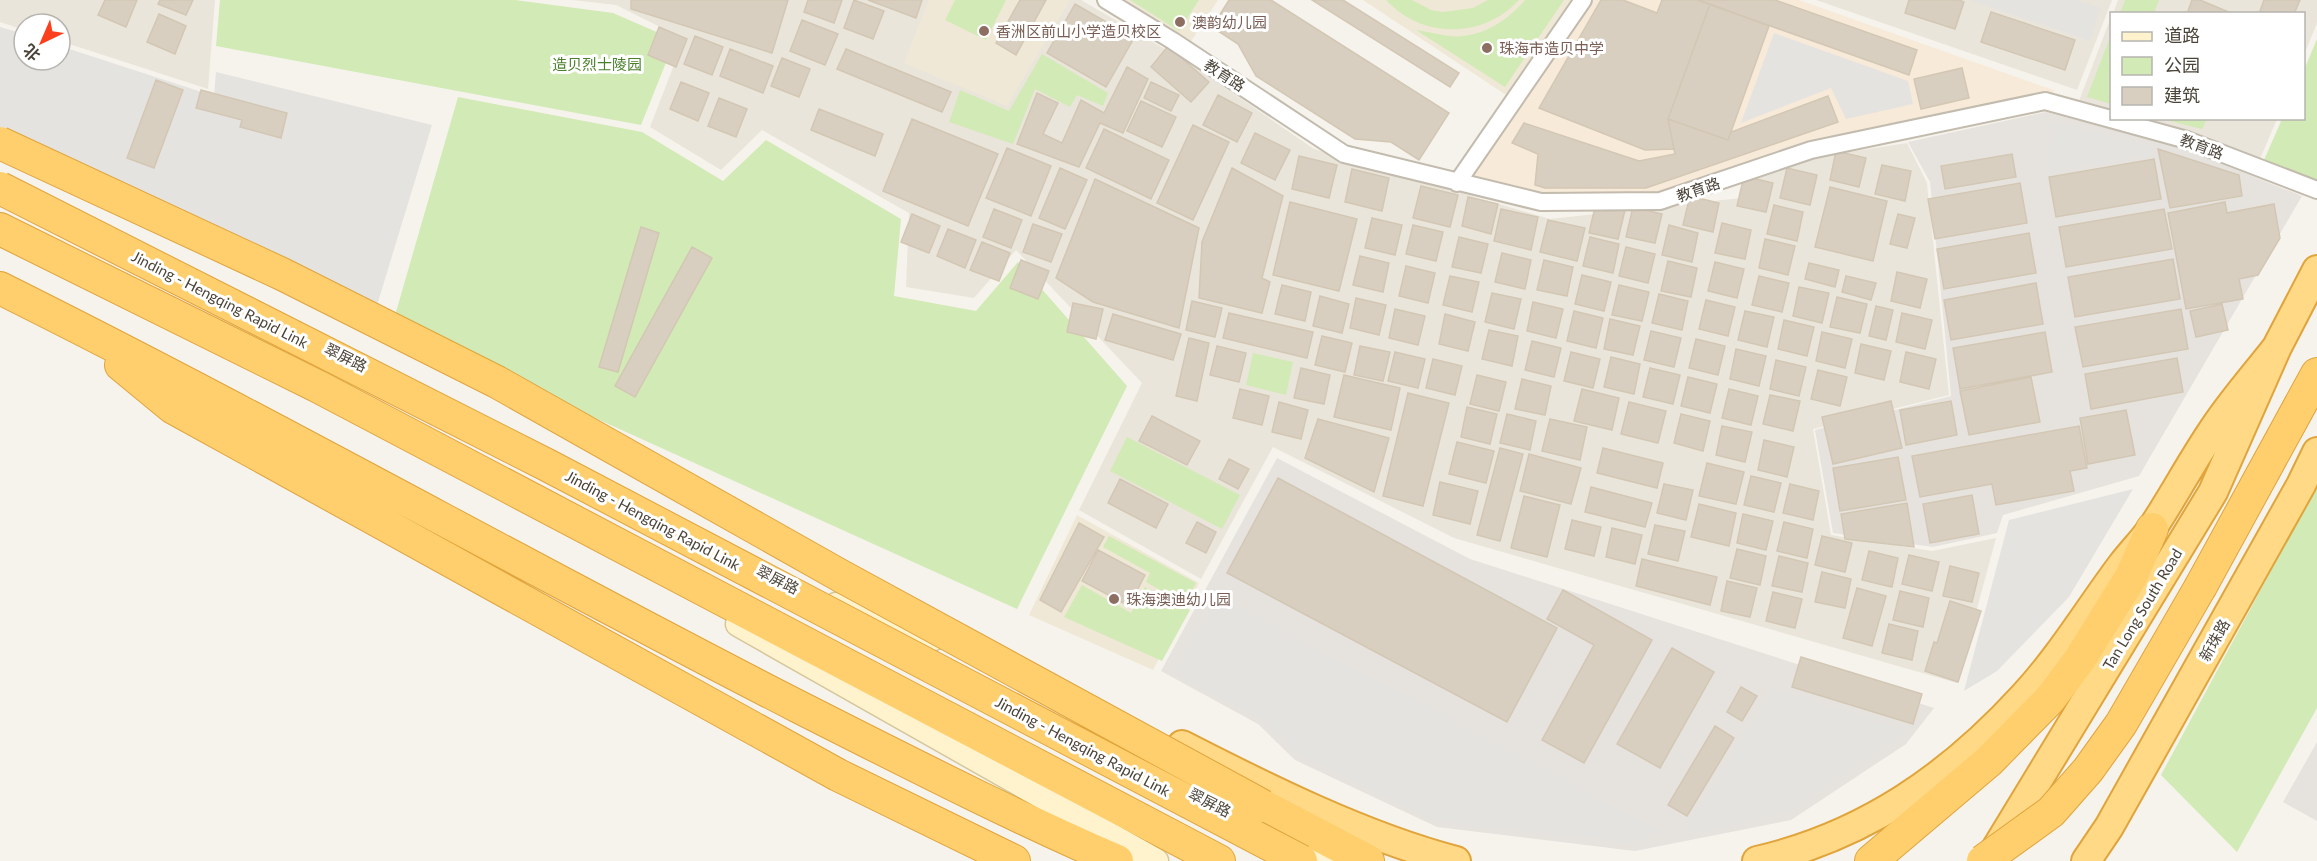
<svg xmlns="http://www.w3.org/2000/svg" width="2317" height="861" viewBox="0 0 2317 861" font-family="Lato,'Noto Sans SC',sans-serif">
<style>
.residential{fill:#eae5da}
.commercial{fill:#f7ead8}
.industrial{fill:#e6e2dd}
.education{fill:#efe8d6}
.green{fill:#d2eab5}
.parking{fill:#e5e3e0}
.building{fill:#d8cfc1;stroke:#d3c7b4;stroke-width:1.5}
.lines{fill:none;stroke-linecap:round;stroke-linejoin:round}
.minor-casing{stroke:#c2bbae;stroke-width:20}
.secondary-casing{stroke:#d6c79b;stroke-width:27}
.trunk-casing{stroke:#e0a43c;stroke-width:32}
.motorway-casing{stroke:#e0a43c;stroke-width:34}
.minor{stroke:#fff;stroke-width:16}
.secondary{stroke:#fff3cd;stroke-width:24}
.trunk{stroke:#ffd985;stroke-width:28}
.motorway{stroke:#ffcf6e;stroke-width:32}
.motorway-bridge-casing{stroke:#e0a43c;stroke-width:34;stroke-linecap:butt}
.motorway-bridge{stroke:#ffcf6e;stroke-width:32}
.education-dot{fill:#8d6e63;stroke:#fff;stroke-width:2}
.labels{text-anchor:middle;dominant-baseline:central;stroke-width:6;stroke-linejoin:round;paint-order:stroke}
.education-label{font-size:15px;fill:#785e54;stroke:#fff;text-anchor:start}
.park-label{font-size:15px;fill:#4a7f2a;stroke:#fff}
.street-label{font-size:15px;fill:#4b4439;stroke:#fff}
</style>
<rect width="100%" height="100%" fill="#f6f3ec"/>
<path class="residential" d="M0,0h215l-7,89 -148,-48v-17h-36v6l-24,-8z
M573,0h508l108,63 125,86 236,70 191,-21 7,-30 159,-25 20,40 22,212 -136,34 18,106 101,16 64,-13 -39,145 -503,-145 -181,-91 -72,132 -122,-69 63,-127 -126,-133 -42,48 -68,-11 3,-74 -147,-83 -41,40 -71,-43 34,-88 -68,-34z
M1816,0h296l-35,90z
M2118,0h199v23l-13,32v-41h-191z
M2111,17v95l-32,-11z
M2133,119h144l-17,40z"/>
<path class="commercial" d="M1592,0h207l257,91 -253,51 -148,52 -111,1 -73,-19z"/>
<path class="industrial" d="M2046,112l136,36 120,48 -163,280 -136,39 -6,18 -64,14 -100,-14 -18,-103 136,-34 -21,-214 -22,-40z
M1277,458l193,101 464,149 -28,36 -115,76 -156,31 -198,-24 -142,-67 -37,-36 -97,-53z
M2317,742v79l-34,-19z"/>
<path class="education" d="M929,0h141l-63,106 -103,-43z
M1119,0h99l-28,43z
M1363,0h208l-65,95z
M1077,515l122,68 -46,87 -124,-55z"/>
<path class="green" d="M220,0h295l98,13 62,27 -34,85 -425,-79z
M955,0h51l-20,40 -41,-20z
M1130,0h69l-20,31z
M1386,0h26l19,10 12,2 30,-4 15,-8h31c-36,39 -97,39 -133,0z
M1525,0h39l-59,87 -89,-57c15,2 33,8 48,6 24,-3 46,-18 61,-36z
M2125,0h34l-5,13h-34z
M2111,35l1,69h-1l-24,-7z
M2317,39v143l-53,-22 18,-41 22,-1v-48z
M1042,54l66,39 -5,13 -26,-11 -7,12 -35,-18 -22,55 -64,-22 11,-32 49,21z
M458,97l184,35 81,49 43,-41 135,79 -7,77 82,15 42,-49 109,124 -110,223 -625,-283z
M2162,119l45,-1v1l-5,10z
M1253,353l40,9 -7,33 -40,-10z
M1127,437l113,58 -18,34 -112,-58z
M2317,485v223l-80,144 -76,-77z
M1109,536l87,47 -12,21 -38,-22 4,-9 -47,-26z
M1082,585l49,28 14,-26 45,23 -28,51 -98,-44z"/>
<path class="parking" d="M1969,0h109l23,8 -11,33z
M0,27l24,7v26h36v-14l154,50 2,-24 216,53 -58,190 -374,-168z
M1774,33l134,48 5,23 -67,15 -15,-31 -90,35z
M2052,121l99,25 1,9 -104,18z
M2133,489l-64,108 -72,74 -33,20 45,-171z
M1217,596l445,235 -26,12 -196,-21 -140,-66 -35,-34 -90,-49z
M1775,688l132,42 -119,82 -93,21 -9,-7z"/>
<path class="building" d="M105,0h32l-11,27 -28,-12z
M160,0h33l-7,15 -28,-11z
M631,0h157l-16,53 -141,-44z
M808,0h34l-8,23 -30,-11z
M854,0l30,11 -11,28 -29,-11z
M868,0h54l-6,18z
M1020,0h26l-30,55 -20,-12z
M1229,0h42l178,113 -30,47 -28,-18 -36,-3 -99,-63 -18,-32 -26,-17z
M1312,0h31l116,73 -9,14z
M1601,0h22l34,13 5,-13h35l13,4 -42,115 6,30 -29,1 -106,-42z
M1697,0h78l142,50 -8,25z
M1909,0h50l5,2 -9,27 -50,-16z
M2192,0h8l31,13 -44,1z
M2264,0h36l-6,14h-35z
M1075,4l59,34 -28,49 -59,-34z
M1710,4l59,22 -41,114 -60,-21z
M1991,12l84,28 -10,30 -84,-28z
M159,14l27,12 -11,28 -28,-12z
M802,20l36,14 -13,31 -35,-14z
M659,27l28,12 -11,28 -28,-12z
M695,36l28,11 -11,28 -28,-11z
M1168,46l41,36 -18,20 -40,-35z
M730,49l43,17 -10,27 -43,-17z
M846,49l105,43 -9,20 -105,-43z
M782,58l28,11 -11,28 -28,-11z
M1127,67l21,12 -25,54 -23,-10 -21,44 -62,-23 20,-51 21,10 -15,31 19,9 19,-43 23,13z
M1962,68l7,30 -48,11 -7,-30z
M156,80l27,10 -29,78 -27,-10z
M681,82l28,11 -11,28 -28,-12z
M1151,82l28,13 -8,16 -27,-13z
M201,90l86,23 -6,25 -41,-11 2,-7 -46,-12z
M1218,95l34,18 -15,29 -34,-17z
M1828,96l10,26 -192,66h-101l-10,-3 3,-31 -26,-11 12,-20 115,38 36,-7 -7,-35 60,21 3,-8z
M719,98l28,11 -11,28 -28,-11z
M1141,101l35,16 -14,30 -35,-16z
M819,109l64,25 -8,22 -64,-26z
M912,119l86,35 -30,72 -85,-35z
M1193,125l36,17 -36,78 -36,-17z
M1104,129l65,31 -18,39 -65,-31z
M1255,133l35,17 -15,30 -34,-17z
M1007,148l44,18 -20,50 -45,-18z
M2158,149l81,26 3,21 -72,12z
M1836,151l30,7 -7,29 -29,-7z
M2012,154l4,23 -71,12 -4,-23z
M1299,156l38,9 -8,33 -37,-9z
M2154,159l7,40 -105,18 -7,-40z
M1882,165l29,6 -6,30 -30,-7z
M1060,168l27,12 -22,49 -26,-11z
M1232,168l51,28 -21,82 8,4 -8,31 -63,-15 3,-56z
M1787,168l30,7 -7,30 -30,-7z
M1352,169l37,9 -7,33 -37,-9z
M1744,176l29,7 -7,29 -29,-6z
M1095,179l104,49 -20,100 -86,-26 -37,-24z
M2020,183l7,40 -92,16 -7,-40z
M1421,186l37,9 -8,32 -37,-9z
M1830,187l57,14 -14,60 -58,-14z
M1690,196l29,7 -6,29 -30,-7z
M1468,197l30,7 -7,30 -29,-8z
M1290,202l67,17 -18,72 -66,-16z
M2225,202l2,11 47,-9 6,34 -22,37 -19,4 4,20 -57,10 -18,-96z
M1596,203l29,7 -7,29 -29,-6z
M1774,205l29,7 -6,29 -30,-7z
M1633,207l29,7 -7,29 -29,-6z
M994,209l28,11 -11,28 -28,-11z
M1501,209l37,8 -7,33 -37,-9z
M2164,209l8,40 -106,18 -7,-40z
M912,214l28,12 -11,27 -28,-11z
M1898,214l17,4 -8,30 -17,-4z
M1372,218l30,7 -7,30 -30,-7z
M1548,220l37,8 -8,33 -37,-9z
M1722,223l29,7 -6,29 -30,-6z
M1033,224l29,10 -11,28 -28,-10z
M1413,225l30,7 -7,29 -30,-7z
M1669,225l29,8 -6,29 -30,-7z
M641,227l18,6 -41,139 -19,-5z
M948,229l28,11 -11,28 -28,-12z
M2029,233l7,40 -92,16 -7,-40z
M1459,237l29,7 -7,29 -29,-6z
M1590,237l29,7 -6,29 -30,-7z
M1765,239l30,7 -7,29 -29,-7z
M982,242l28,11 -11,28 -29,-11z
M692,247l20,11 -77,139 -20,-11z
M1626,247l29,7 -7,29 -29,-7z
M1502,253l29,7 -6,29 -30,-7z
M1360,256l29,7 -6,29 -30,-7z
M2173,259l7,40 -105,18 -7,-40z
M1021,260l28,11 -11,28 -28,-11z
M1544,260l29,7 -6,29 -30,-6z
M1668,261l29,7 -6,29 -30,-6z
M1715,262l29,7 -7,29 -29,-7z
M1809,263l30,7 -4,17 -30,-8z
M1406,266l29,7 -7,30 -29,-7z
M1897,272l30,7 -7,29 -29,-7z
M1582,275l29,7 -7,29 -29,-7z
M1450,276l29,6 -7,30 -29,-7z
M1759,276l30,7 -7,29 -30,-7z
M1846,276l30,7 -5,17 -29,-8z
M2036,283l7,41 -92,16 -7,-40z
M1282,285l29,7 -6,29 -30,-7z
M1619,285l30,7 -7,29 -30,-6z
M1799,287l30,6 -7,30 -29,-7z
M1492,293l29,6 -7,30 -29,-7z
M1659,294l29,7 -6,29 -30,-7z
M1320,296l29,8 -7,29 -29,-7z
M1837,297l30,7 -7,29 -30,-6z
M1356,298l30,7 -7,30 -29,-7z
M1706,300l29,7 -7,29 -29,-7z
M1192,301l30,7 -7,29 -29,-7z
M1533,302l30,7 -7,29 -29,-7z
M1073,303l30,6 -7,30 -29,-7z
M2222,304l6,26 -32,7 -6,-26z
M1876,306l17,4 -7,30 -17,-4z
M1395,309l30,7 -7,29 -29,-7z
M2181,309l7,40 -105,18 -8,-40z
M1574,311l29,7 -7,30 -29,-7z
M1745,311l29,6 -7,30 -29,-7z
M1229,313l84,19 -6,26 -84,-20z
M1902,313l30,7 -7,29 -29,-7z
M1113,314l68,20 -8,26 -68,-20z
M1445,314l30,8 -7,29 -29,-7z
M1610,319l30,7 -7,29 -29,-6z
M1784,320l30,7 -7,29 -29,-7z
M1489,330l29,6 -6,30 -30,-7z
M1651,331l30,7 -7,29 -30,-7z
M1822,332l30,7 -7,29 -29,-7z
M2045,332l7,40 -92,17 -7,-41z
M1322,336l30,7 -7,29 -30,-7z
M1189,338l20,5 -12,58 -21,-5z
M1696,339l29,7 -7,29 -29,-7z
M1532,341l29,7 -7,29 -29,-7z
M1861,344l30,7 -7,29 -29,-7z
M1217,346l29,7 -7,29 -29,-7z
M1360,346l30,6 -7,29 -29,-6z
M1736,349l30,7 -7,30 -29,-7z
M1395,352l30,7 -7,29 -30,-7z
M1571,352l29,7 -7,29 -29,-7z
M1906,352l30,7 -7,30 -29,-7z
M1611,357l29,7 -6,30 -30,-7z
M2177,358l6,34 -92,17 -6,-35z
M1433,359l29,7 -7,29 -29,-7z
M1776,360l30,7 -7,29 -29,-7z
M1301,368l29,7 -6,29 -30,-6z
M1650,368l30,7 -7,29 -30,-7z
M1818,370l29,7 -7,29 -29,-7z
M1344,375l56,13 -9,42 -57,-13z
M1477,375l29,7 -7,29 -29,-7z
M1688,377l29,7 -7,29 -29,-7z
M2031,377l9,45 -71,13 -9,-44z
M1522,379l29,7 -6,29 -30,-6z
M1240,389l29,7 -7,29 -29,-7z
M1582,389l37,9 -7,32 -38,-9z
M1729,389l29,7 -7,29 -29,-7z
M1408,393l41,10 -26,103 -40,-10z
M1770,395l30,6 -7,30 -30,-7z
M1891,401l11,47 -69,16 -11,-47z
M1951,401l6,34 -51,10 -6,-35z
M1279,402l29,8 -7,29 -29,-7z
M1629,402l37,9 -8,32 -37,-9z
M1467,407l30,7 -7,30 -29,-7z
M2126,410l9,45 -47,9 -8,-46z
M1507,414l29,7 -6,29 -30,-7z
M1681,414l29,7 -7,30 -29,-8z
M1152,416l48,25 -13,24 -48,-24z
M1318,419l71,19 -15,54 -69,-34z
M1550,419l37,8 -7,33 -38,-9z
M1722,426l30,6 -7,30 -29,-7z
M2079,426l8,42 -17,3 4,20 -78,14 -4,-21 -72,13 -8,-41z
M1764,440l30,7 -7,30 -29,-7z
M1457,442l37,9 -8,32 -37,-9z
M1500,448l23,6 -23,87 -23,-6z
M1603,448l60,15 -6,25 -60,-15z
M1529,454l52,14 -10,36 -51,-13z
M1898,457l8,43 -66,11 -7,-43z
M1229,459l20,10 -11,20 -19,-10z
M1707,463l37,9 -8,32 -37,-8z
M1751,476l30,7 -7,29 -30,-7z
M1278,478l279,150 -50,94 -280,-149z
M1120,479l48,25 -12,24 -48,-25z
M1440,482l38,9 -8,33 -37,-9z
M1664,484l29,6 -7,30 -29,-7z
M1790,484l29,7 -6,29 -30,-7z
M1591,487l61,16 -7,24 -60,-15z
M1972,495l7,39 -49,9 -7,-39z
M1524,496l36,9 -13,52 -36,-9z
M1907,503l7,44 -69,-8 -4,-25z
M1699,504l37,9 -7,33 -38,-9z
M1743,514l30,7 -7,29 -29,-7z
M1572,520l29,7 -7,29 -29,-7z
M1197,522l19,10 -10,21 -20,-10z
M1784,522l29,7 -6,29 -30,-7z
M1079,523l25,14 -43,75 -21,-12z
M1655,525l30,6 -7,30 -30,-7z
M1612,528l30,7 -7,29 -29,-7z
M1822,536l30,7 -7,29 -30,-7z
M1737,549l29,7 -6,29 -30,-7z
M1098,550l47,25 -16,31 -47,-25z
M1869,551l29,7 -6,29 -30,-7z
M1909,555l30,7 -7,29 -30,-7z
M1779,556l29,7 -6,29 -30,-6z
M1642,559l75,18 -7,28 -74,-19z
M1950,566l29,7 -7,29 -29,-6z
M1822,572l29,7 -6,29 -30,-6z
M1727,581l30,7 -7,29 -29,-6z
M1857,588l29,8 -14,50 -29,-8z
M1563,590l89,50 -68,123 -42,-23 52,-95 -47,-26z
M1900,591l29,7 -6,29 -30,-7z
M1773,592l29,7 -7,29 -29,-7z
M1950,601l31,10 -23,71 -33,-11 9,-29 3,1z
M1889,624l29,7 -6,29 -30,-7z
M1672,648l42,24 -54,96 -43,-24z
M1801,657l121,37 -9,30 -121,-37z
M1741,687l16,9 -15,25 -15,-9z
M1715,726l19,12 -47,78 -19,-11z"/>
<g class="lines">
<defs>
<path id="minor" d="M1106,0l67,41 171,113 197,48 119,-1 151,-51 234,-49 142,39 130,50
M1457,183l126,-183"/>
<path id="secondary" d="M836,605l98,33
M738,624l418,237
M1286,841l40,20"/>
<path id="trunk" d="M1182,745c84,43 182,92 274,116
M1994,852l219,-360 64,-145 40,-77
M1757,861c108,-25 193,-84 267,-165 37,-40 65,-87 98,-131 10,-13 22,-25 31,-38 21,-32 39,-66 60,-97 19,-29 43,-56 64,-83
M2086,861l23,-34 192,-342 16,-33"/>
<path id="motorway" d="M0,229l317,157 902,475
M0,288c269,134 531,282 799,419 105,53 210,107 318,154
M121,365l51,42 666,368 176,86
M2201,586l116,-212
M1263,806l105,55
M1871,861l118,-100 61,-62 30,-40 51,-82 21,-48"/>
</defs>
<use href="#minor" class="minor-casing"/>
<use href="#secondary" class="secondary-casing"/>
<use href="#trunk" class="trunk-casing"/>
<use href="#motorway" class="motorway-casing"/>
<use href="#minor" class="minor"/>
<use href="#secondary" class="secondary"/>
<use href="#trunk" class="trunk"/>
<use href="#motorway" class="motorway"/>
<defs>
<path id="motorway-bridge" d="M0,143l282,131 215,108 344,194 422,230
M0,188l547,277 754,396
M1983,861l68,-49 37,-42 33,-46 80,-138"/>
</defs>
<use href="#motorway-bridge" class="motorway-bridge-casing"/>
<use href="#motorway-bridge" class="motorway-bridge"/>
</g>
<g class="education-dot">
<circle cx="1180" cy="22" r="6"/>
<circle cx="984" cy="31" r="6"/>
<circle cx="1487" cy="48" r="6"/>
<circle cx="1114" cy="599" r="6"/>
</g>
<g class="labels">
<g class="education-label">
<text x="1192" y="22">澳韵幼儿园</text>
<text x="996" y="31">香洲区前山小学造贝校区</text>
<text x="1499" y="48">珠海市造贝中学</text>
<text x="1126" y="599">珠海澳迪幼儿园</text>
</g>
<g class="park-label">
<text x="597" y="64">造贝烈士陵园</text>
</g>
<g class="street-label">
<text transform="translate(1225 75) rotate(33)">教育路</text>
<text transform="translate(2202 146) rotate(20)">教育路</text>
<text transform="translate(1698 189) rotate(-19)">教育路</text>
<text transform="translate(220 299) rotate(27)">Jinding - Hengqing Rapid Link</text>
<text transform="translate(346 357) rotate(26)">翠屏路</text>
<text transform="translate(653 520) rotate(28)">Jinding - Hengqing Rapid Link</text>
<text transform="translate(778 579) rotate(27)">翠屏路</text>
<text transform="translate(2142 609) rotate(-59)">Tan Long South Road</text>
<text transform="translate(2214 640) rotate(-61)">新珠路</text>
<text transform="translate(1083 746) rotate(28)">Jinding - Hengqing Rapid Link</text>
<text transform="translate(1210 802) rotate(27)">翠屏路</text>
</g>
</g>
<rect x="2110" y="12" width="195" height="108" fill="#ffffff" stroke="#b7b4b0" stroke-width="1.5"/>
<rect x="2122" y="32" width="30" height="9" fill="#fff3cd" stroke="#b7b4b0" stroke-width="1.5"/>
<text x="2164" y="42" font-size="18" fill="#4b4439">道路</text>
<rect x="2122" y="57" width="30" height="18" fill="#d2eab5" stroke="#b7b4b0" stroke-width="1.5"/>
<text x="2164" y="72" font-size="18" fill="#4b4439">公园</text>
<rect x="2122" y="87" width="30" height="18" fill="#d8cfc1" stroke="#b7b4b0" stroke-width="1.5"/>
<text x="2164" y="102" font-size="18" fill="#4b4439">建筑</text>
<g transform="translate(42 42) rotate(224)"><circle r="28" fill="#ffffff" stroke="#b7b4b0" stroke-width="1.5"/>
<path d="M0-4.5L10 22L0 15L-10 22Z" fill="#fc3f1d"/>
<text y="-9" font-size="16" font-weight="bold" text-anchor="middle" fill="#4b4439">北</text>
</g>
</svg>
